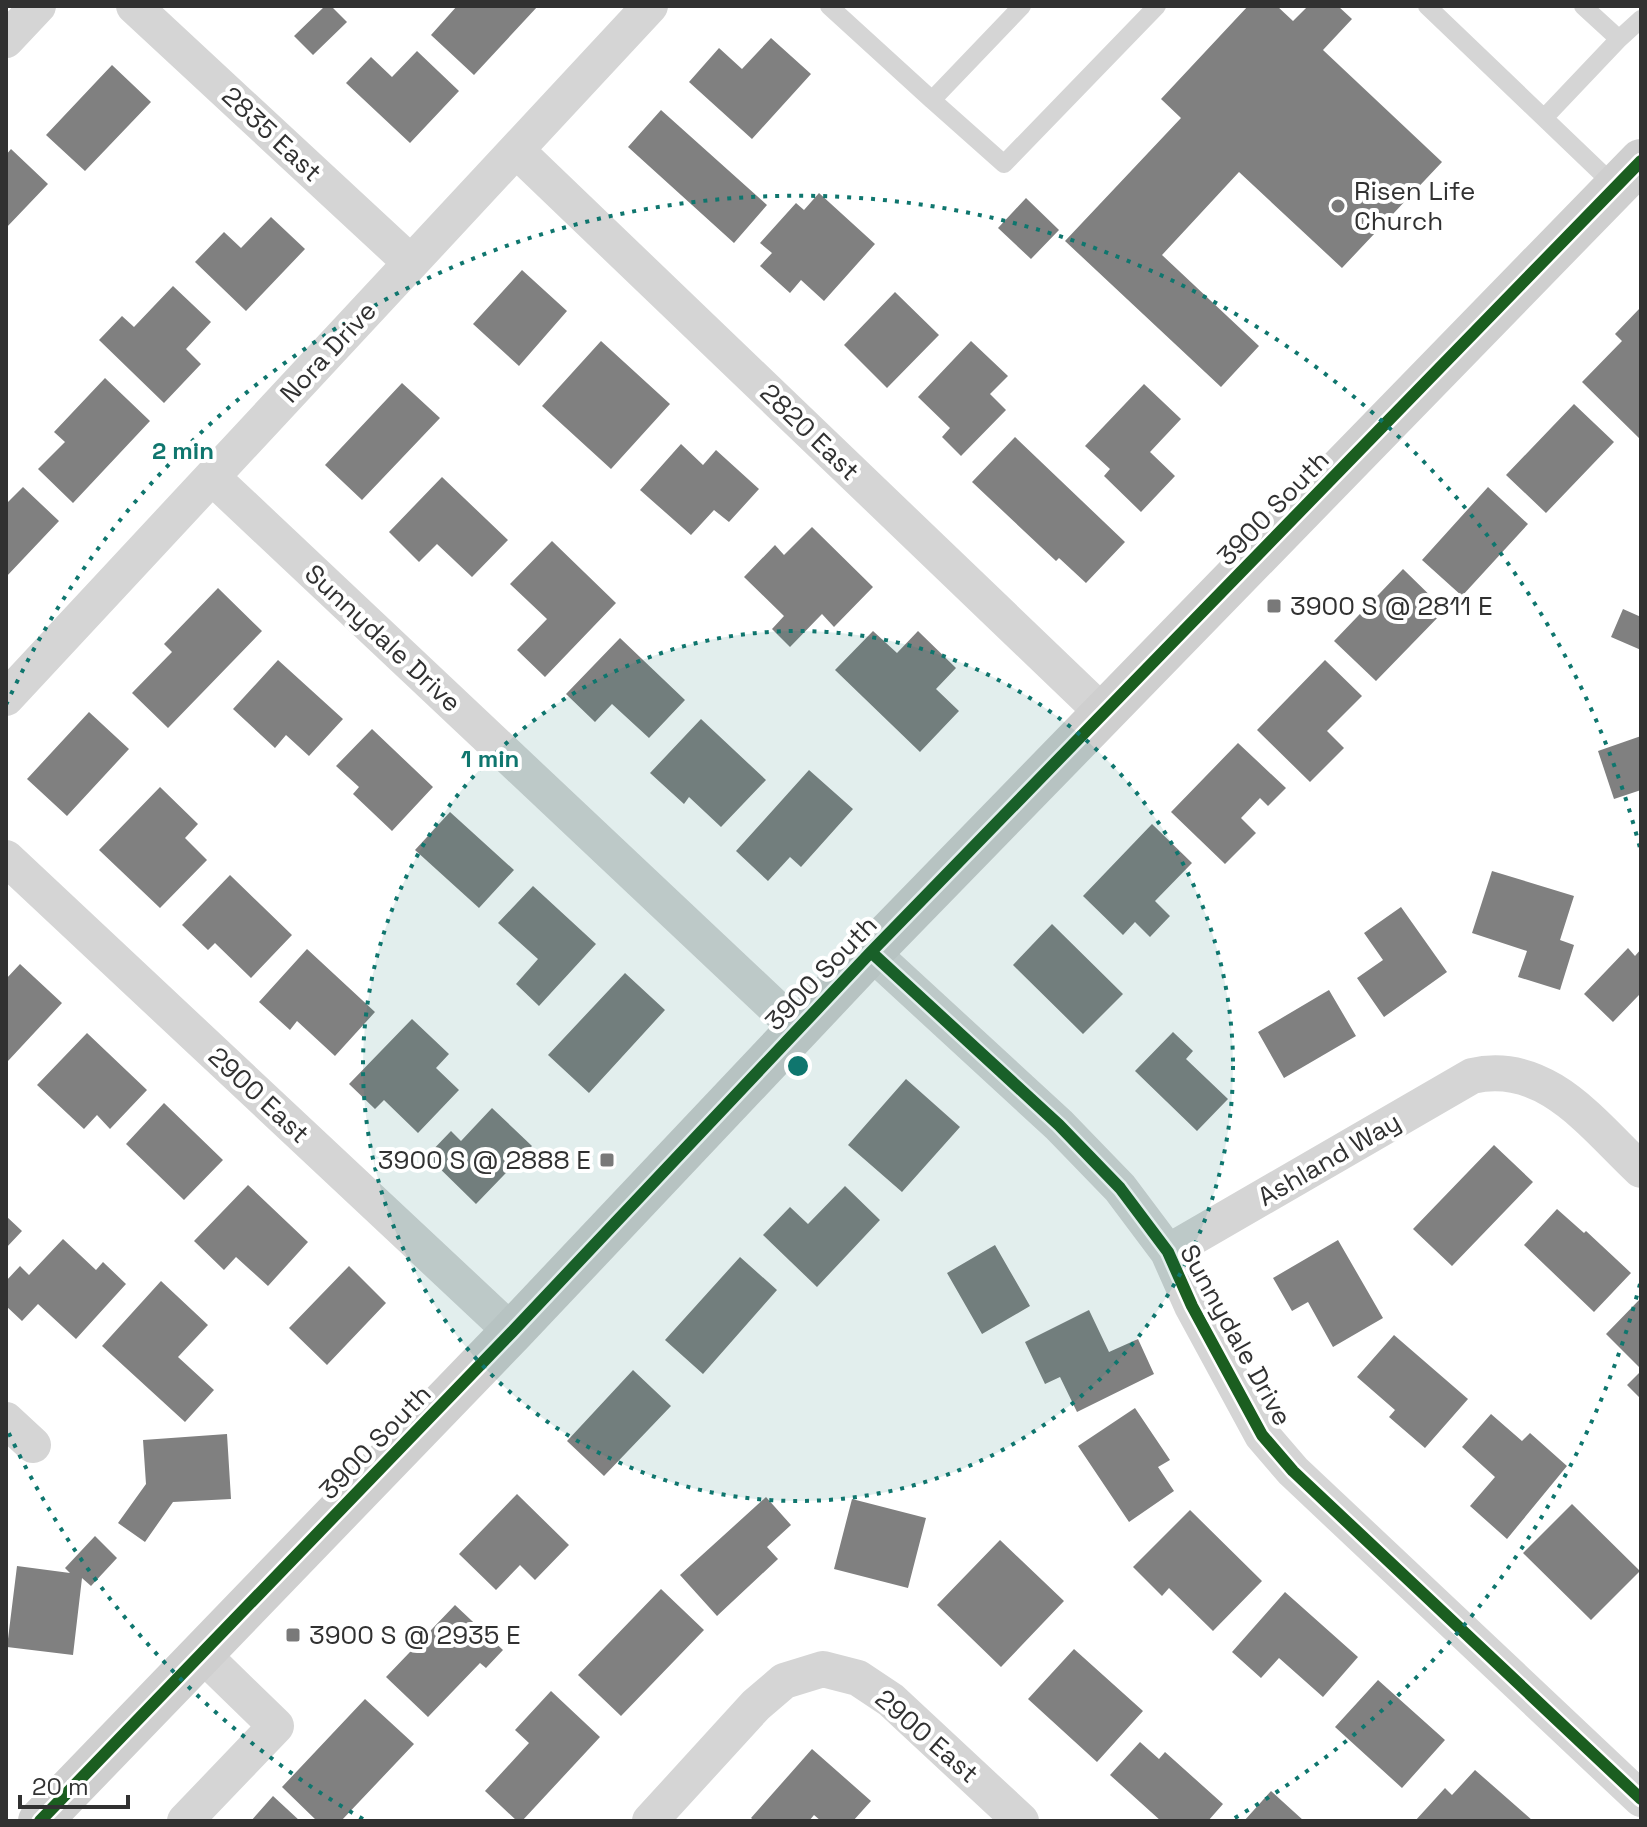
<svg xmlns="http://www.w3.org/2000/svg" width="1647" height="1827" viewBox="0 0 1647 1827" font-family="'Space Grotesk',sans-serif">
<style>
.building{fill:#808080}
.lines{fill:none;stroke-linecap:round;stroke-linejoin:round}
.lane{stroke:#d5d5d5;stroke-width:18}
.street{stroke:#d5d5d5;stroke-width:36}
.secondary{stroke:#cfcfcf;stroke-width:44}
.cycleway-casing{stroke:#fff;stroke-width:17}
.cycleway{stroke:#1b5e20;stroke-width:12}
.ring{fill:none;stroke:#0f766e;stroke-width:4;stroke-dasharray:4 8}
.poi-dot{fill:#797979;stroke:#fff;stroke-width:3}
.labels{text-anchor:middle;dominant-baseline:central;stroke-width:8;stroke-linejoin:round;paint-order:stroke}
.street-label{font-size:26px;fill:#313131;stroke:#fff}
.poi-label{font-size:26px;fill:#313131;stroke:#fff;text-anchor:start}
.centre{fill:#0f766e;stroke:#fff;stroke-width:4}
.ring-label{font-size:24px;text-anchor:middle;font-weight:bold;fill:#0f766e;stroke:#fff;stroke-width:8;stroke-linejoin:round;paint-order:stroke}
</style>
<rect width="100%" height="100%" fill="#fff"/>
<path class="building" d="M325,6h6l16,16 -34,33 -19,-19z
M457,6h81l-64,69 -43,-40z
M1248,6h29l16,15 15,-15h30l14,13 -29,31 119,112 -100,106 -103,-96 -77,83 97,91 -38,41 -156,-146 116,-123 -20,-19z
M771,38l40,36 -59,65 -63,-57 30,-34 23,21z
M417,51l42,40 -49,52 -64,-60 25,-26 21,20z
M112,65l39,37 -66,69 -39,-36z
M661,110l106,95 -33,38 -106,-96z
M11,149l37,35 -42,44v-73z
M819,193l56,51 -51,57 -23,-21 -11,13 -30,-27 12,-13 -12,-10 36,-40 8,7z
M1026,198l33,32 -28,29 -33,-31z
M271,217l34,32 -59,62 -51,-49 29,-30 17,16z
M522,270l45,41 -48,55 -46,-42z
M173,286l38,36 -25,27 15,15 -37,39 -65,-63 23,-24 12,11z
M895,292l44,43 -52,53 -43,-43z
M1641,307v133l-59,-58 40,-41 -7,-7z
M601,341l69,63 -59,65 -69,-63z
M971,341l37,35 -18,18 16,16 -45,46 -19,-19 8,-9 -32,-31z
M105,378l45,43 -77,82 -35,-34 27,-27 -11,-10z
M402,383l38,35 -78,82 -37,-35z
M1144,384l37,35 -31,33 25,24 -34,36 -37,-36 6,-7 -25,-23z
M1574,404l40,38 -68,71 -40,-38z
M1015,437l110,105 -39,41 -27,-25 -3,3 -84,-79z
M681,444l22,21 13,-15 43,39 -30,33 -15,-12 -23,25 -51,-45z
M442,477l66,63 -36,37 -35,-33 -18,18 -30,-30z
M23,487l36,34 -53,56v-73z
M1488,487l40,37 -66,72 -40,-36z
M812,527l61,60 -39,40 -12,-13 -32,33 -18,-18 12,-13 -40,-39 31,-32 9,10z
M552,541l64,62 -71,74 -28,-27 30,-31 -37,-35z
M1403,569l42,41 -69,71 -42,-40z
M218,588l44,43 -94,97 -36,-35 40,-41 -8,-8z
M1623,609l18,8v33l-30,-13z
M873,631l24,22 21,-22 38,37 -20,21 23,22 -39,41 -85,-82z
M620,638l65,62 -36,38 -37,-34 -17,18 -29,-28z
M278,660l65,59 -34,37 -23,-21 -11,13 -42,-39z
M1325,660l37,36 -35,35 17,17 -34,34 -53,-52z
M89,712l40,37 -62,67 -40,-37z
M701,719l65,61 -45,47 -32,-30 -5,7 -34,-31z
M372,729l61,58 -41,44 -39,-37 6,-7 -23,-21z
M1641,736v54l-27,9 -16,-48z
M1238,743l48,45 -18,18 -8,-8 -19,20 15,15 -31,31 -54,-52z
M809,770l44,39 -52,58 -11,-10 -22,24 -32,-30z
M160,787l38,37 -13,14 22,22 -47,48 -61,-58z
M450,812l64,58 -35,38 -64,-58z
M1152,824l40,39 -37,38 15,15 -20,21 -15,-15 -12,13 -40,-39z
M1492,871l82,25 -14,44 14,5 -14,45 -42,-13 9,-26 -55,-18z
M230,875l62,60 -41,43 -36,-35 -7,7 -26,-25z
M533,886l63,58 -57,62 -23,-22 22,-25 -40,-36z
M1401,907l46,65 -63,45 -27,-39 26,-18 -19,-27z
M1052,924l71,70 -40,40 -70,-69z
M1628,948l7,8 6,-7v48l-2,-2 -26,27 -29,-28z
M307,949l68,63 -40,44 -38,-35 -7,9 -31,-28z
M20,964l42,39 -54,58 -2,-82z
M625,973l40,37 -76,83 -41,-38z
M1329,990l27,46 -72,42 -26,-46z
M412,1019l37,35 -13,14 23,22 -41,43 -34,-33 -9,9 -26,-25z
M1173,1032l20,19 -7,8 42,40 -31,32 -62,-60z
M87,1033l60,57 -37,39 -13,-14 -13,14 -47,-44z
M906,1079l54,48 -58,65 -54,-47z
M164,1103l59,57 -39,40 -58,-56z
M492,1108l40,38 -56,58 -49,-48 24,-25 10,10z
M1494,1145l39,37 -81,84 -39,-37z
M248,1185l60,57 -40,44 -32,-29 -12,13 -30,-29z
M845,1186l35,34 -63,67 -54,-52 27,-28 18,17z
M1557,1209l27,24 2,-2 45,42 -37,39 -70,-67z
M6,1216l16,15 -16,17z
M63,1239l33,31 7,-8 23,22 -50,55 -38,-35 -16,17 -16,-15v-25l14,-15 9,9z
M1338,1240l45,78 -50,29 -25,-45 -16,9 -19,-33z
M995,1245l35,61 -48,28 -35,-61z
M740,1257l37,33 -74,84 -38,-34z
M349,1266l37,37 -59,62 -38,-37z
M161,1281l47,44 -30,32 36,33 -29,32 -83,-76z
M1641,1298v71l-35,-35z
M1089,1310l20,42 29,-13 16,35 -77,38 -17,-35 -15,7 -20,-42z
M1394,1335l74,64 -43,49 -36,-31 6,-7 -38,-33z
M633,1370l38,36 -67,70 -37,-35z
M1641,1371v28l-14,-14z
M1135,1408l35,52 -12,7 16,24 -45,31 -51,-76z
M1491,1414l31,27 8,-8 37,33 -60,73 -37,-33 25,-29 -33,-30z
M227,1434l4,65 -58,3 -28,40 -27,-19 28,-39 -3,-44z
M517,1494l52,51 -34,35 -15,-15 -24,25 -37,-36z
M766,1497l25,28 -24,22 11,12 -61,57 -37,-41z
M852,1499l74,19 -18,70 -74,-19z
M1572,1504l68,67 -49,49 -68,-67z
M1190,1510l72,71 -49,50 -44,-43 -7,8 -29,-29z
M95,1536l22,22 -26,28 -9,-8 -9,77 -66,-8 10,-81 53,7 -5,-5z
M1000,1540l64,61 -63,66 -64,-62z
M661,1589l43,41 -83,86 -43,-41z
M1285,1592l73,65 -35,40 -44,-39 -18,20 -29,-26z
M455,1605l48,45 -17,18 -6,-5 -52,54 -42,-40z
M1074,1649l69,62 -46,51 -69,-63z
M1378,1680l67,60 -43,48 -67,-61z
M551,1691l49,46 -78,84h-5l-32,-30 44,-48 -14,-13z
M365,1699l49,45 -73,77h-24l-35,-34z
M1140,1742l19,17 6,-7 58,52 -15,17h-47l-51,-46z
M812,1749l59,52 -18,20h-32l-7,-6 -5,6h-54l-4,-3z
M1475,1770l58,51h-118l30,-33 7,7z
M1271,1791l33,30h-60z
M273,1796l27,25h-49z"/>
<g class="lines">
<path class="lane" d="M829,6l103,94 90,-94
M1427,6l189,181
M1583,6l36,33 22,-20
M932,100l72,64 153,-158
M1544,118l75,-79"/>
<path class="street" d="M134,6l277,257
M6,40l32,-34
M516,150l588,564
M212,477l586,552
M6,698l644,-692
M6,858l506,474
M871,952l188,173 61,63 48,64 24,54 70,129 31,36 348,328
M1168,1252l304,-176c74,-17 121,49 169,94
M6,1420l27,25
M185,1821l91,-95 -74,-72
M650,1821l106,-116 28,-24 39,-12 35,9 33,22 130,121"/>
<path class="secondary" d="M40,1821l472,-489 359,-380 770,-791"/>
<defs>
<path id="cycleway" d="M871,952l188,173 61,63 48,64 24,54 70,129 31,36 348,328
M40,1821l472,-489 359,-380 770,-791"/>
</defs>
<use href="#cycleway" class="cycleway-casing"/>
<use href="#cycleway" class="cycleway"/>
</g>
<circle cx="798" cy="1066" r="435" fill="#0f766e" fill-opacity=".12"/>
<g class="ring">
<circle cx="798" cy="1066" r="435"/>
<path d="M1640 1284A870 870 0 0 1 1233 1819M363 1819A870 870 0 0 1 6 1427M6 705A870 870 0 0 1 1640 848"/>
</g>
<g class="poi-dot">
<circle cx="1338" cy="206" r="8"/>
<rect x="1266" y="598" width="16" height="16" rx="4"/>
<rect x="599" y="1152" width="16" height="16" rx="4"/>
<rect x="285" y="1627" width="16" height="16" rx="4"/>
</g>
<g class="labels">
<g class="street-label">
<text transform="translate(272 134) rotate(43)">2835 East</text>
<text transform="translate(328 352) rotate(-47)">Nora Drive</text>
<text transform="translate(810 432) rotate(44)">2820 East</text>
<text transform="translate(1273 508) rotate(-46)">3900 South</text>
<text transform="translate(383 638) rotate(43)">Sunnydale Drive</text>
<text transform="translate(821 973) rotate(-46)">3900 South</text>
<text transform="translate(259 1095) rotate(43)">2900 East</text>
<text transform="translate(1329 1159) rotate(-30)">Ashland Way</text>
<text transform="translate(1236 1335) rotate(61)">Sunnydale Drive</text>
<text transform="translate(375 1442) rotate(-46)">3900 South</text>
<text transform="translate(927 1736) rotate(41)">2900 East</text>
</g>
<g class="poi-label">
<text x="1354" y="191">Risen Life<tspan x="1354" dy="30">Church</tspan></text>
<text x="1290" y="606">3900 S @ 2811 E</text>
<text x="591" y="1160" text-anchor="end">3900 S @ 2888 E</text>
<text x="309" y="1635">3900 S @ 2935 E</text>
</g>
</g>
<circle cx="798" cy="1066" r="12" class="centre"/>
<g class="ring-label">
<text x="183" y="459">2 min</text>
<text x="490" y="767">1 min</text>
</g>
<rect width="1647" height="1827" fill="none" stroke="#313131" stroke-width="16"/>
<path d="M20 1795v12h108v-12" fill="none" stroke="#313131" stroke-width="4"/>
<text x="32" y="1795" font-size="24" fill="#313131" stroke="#ffffff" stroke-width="6" paint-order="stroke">20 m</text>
</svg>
